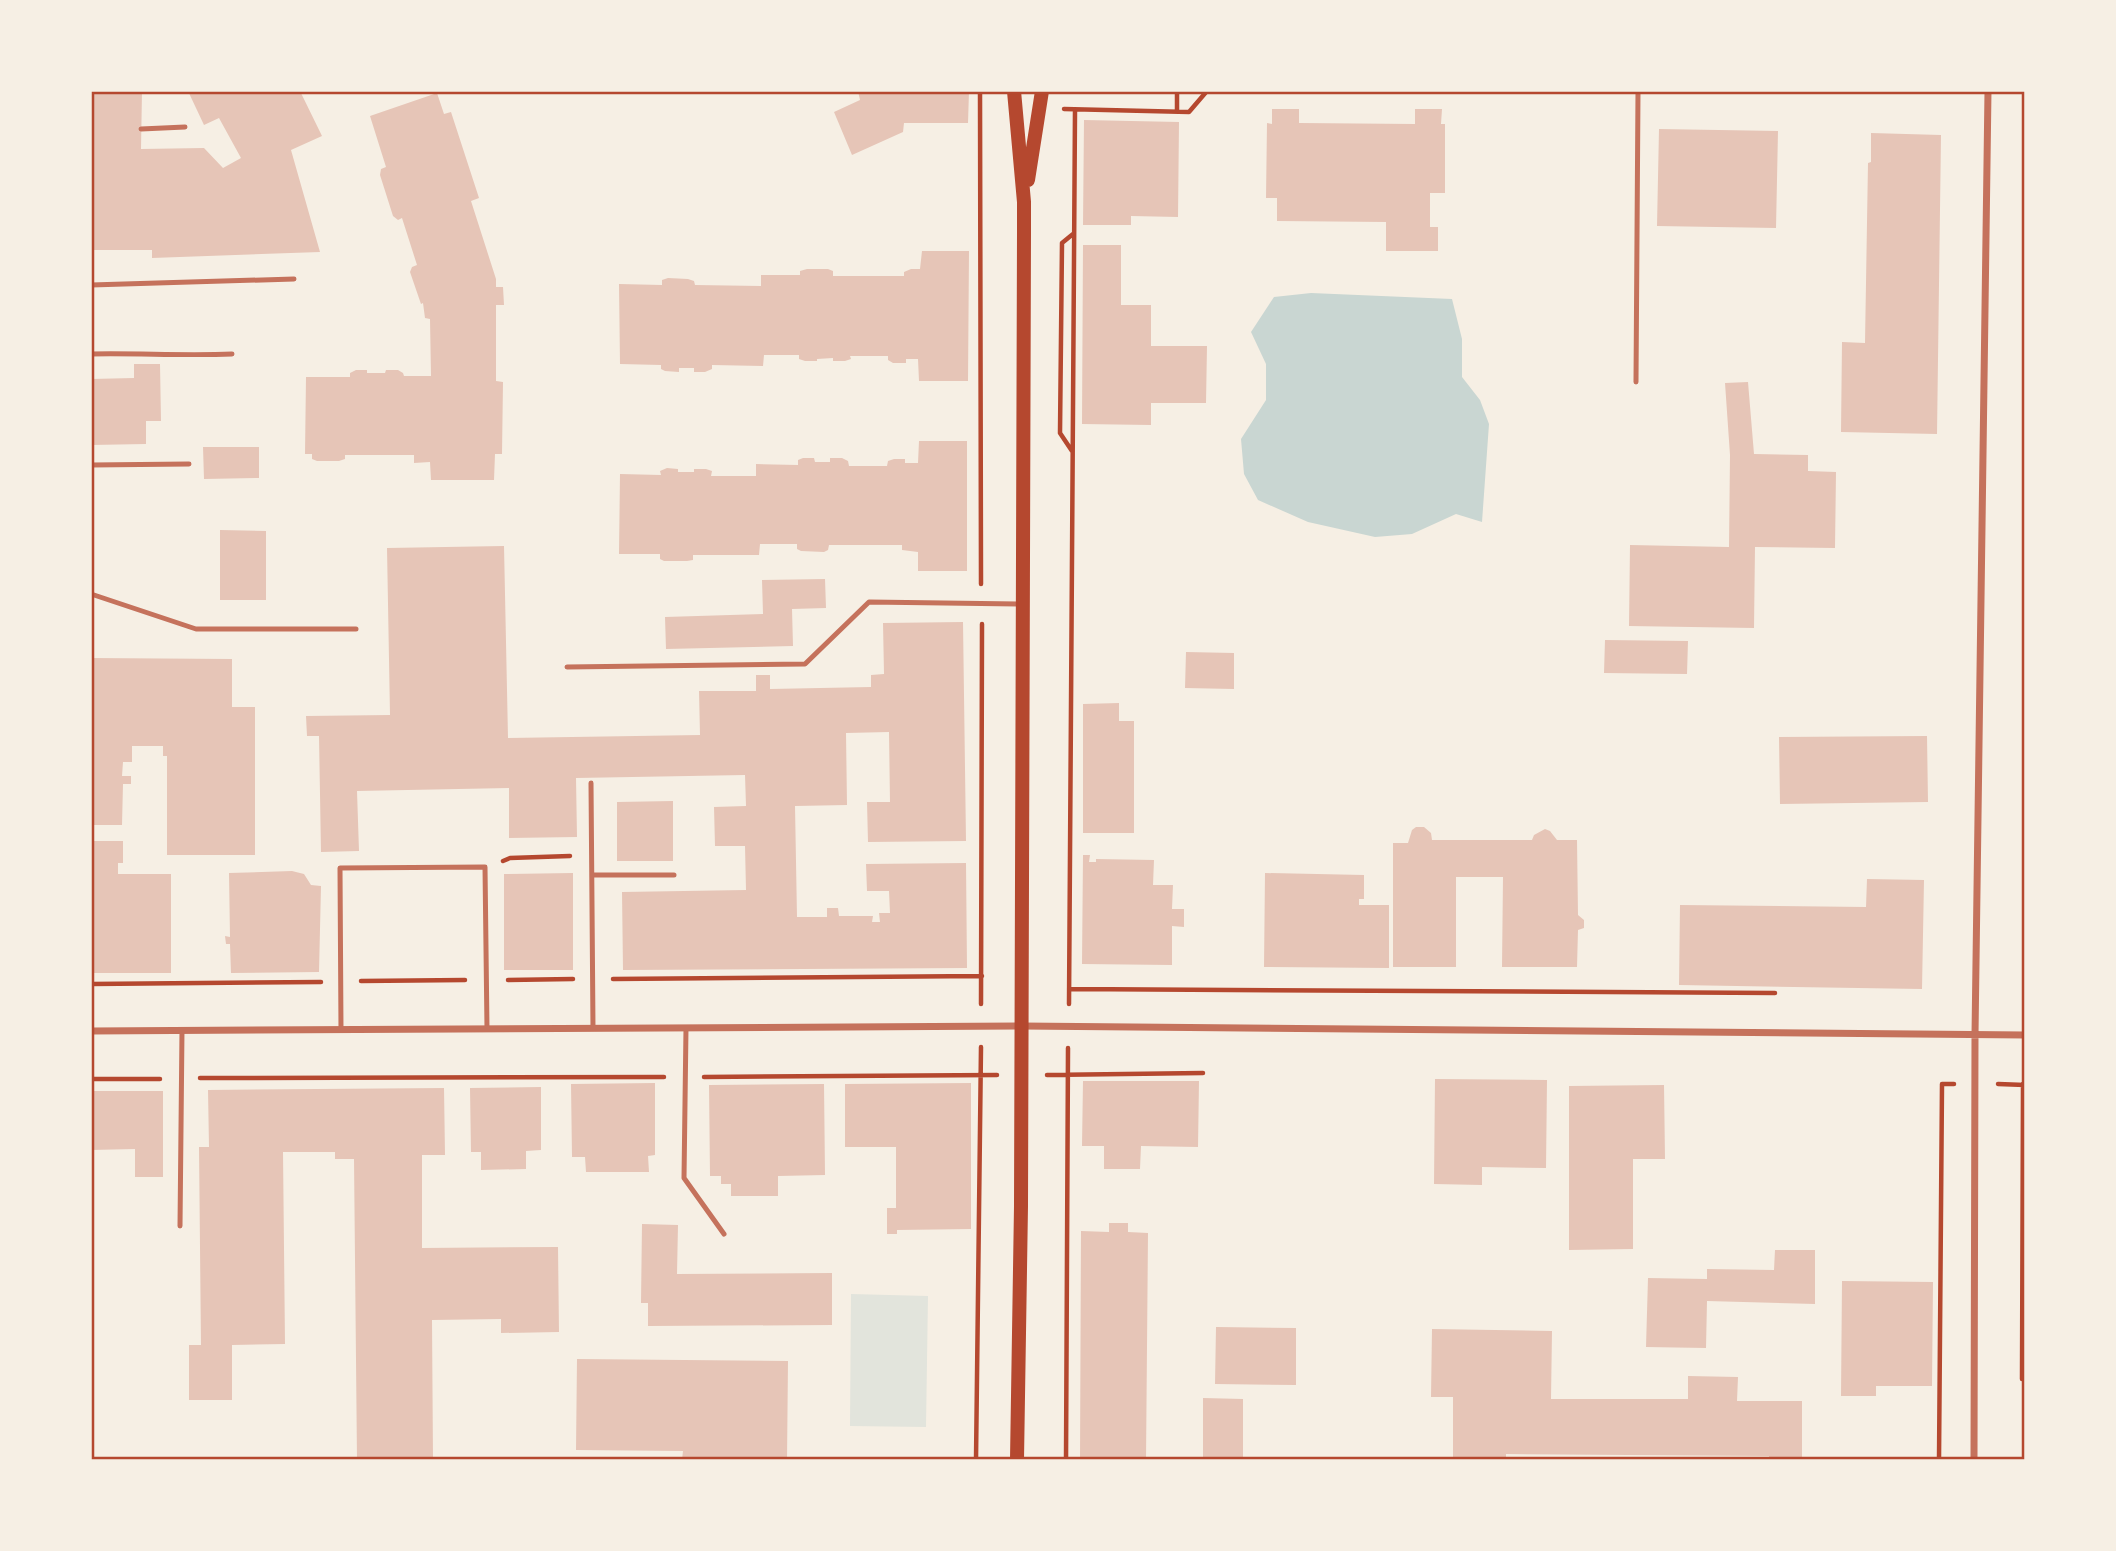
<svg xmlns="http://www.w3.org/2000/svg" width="2116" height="1551" viewBox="0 0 2116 1551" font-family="Roboto,sans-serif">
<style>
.green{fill:#e2e4dc}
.water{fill:#c9d6d2}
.building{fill:#e6c5b7}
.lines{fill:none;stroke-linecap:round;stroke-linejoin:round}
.path{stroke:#b5482f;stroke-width:4.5}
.service{stroke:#c5725c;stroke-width:5}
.minor{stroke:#c5725c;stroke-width:7}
.secondary{stroke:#b5482f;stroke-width:14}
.neatline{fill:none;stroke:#b5482f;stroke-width:2.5}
</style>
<rect width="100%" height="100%" fill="#f6efe4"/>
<path class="green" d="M851,1294l77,2 -2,131 -76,-1z"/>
<path class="water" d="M1311,293l141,6 10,40v38l18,23 9,24 -7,98 -26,-8 -44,20 -37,3 -67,-15 -50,-22 -14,-26 -3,-35 25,-39v-36l-15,-32 23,-35z"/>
<path class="building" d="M91,91h51l-1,58 63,-1 19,20 18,-10 -22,-40 -15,7 -16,-34h77l1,2 3,-2h31l22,45 -31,14 29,102 -168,6v-8h-61z
M858,91h111l-1,32h-64l-1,9 -51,23 -18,-43 26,-12z
M437,93l7,21 7,-2 28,86 -8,3 25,78v8h7l1,18h-8v76l7,1 -1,72h-7l-1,26h-63l-1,-18 -16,1v-8h-69v4l-6,2h-22l-5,-2v-5h-7l1,-77h44v-4l6,-3h11v3h18l1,-3h12l5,3 1,3h27l-1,-57 -5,-1 -2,-15 -2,1 -11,-32 2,-5 5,-2 -15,-47 -4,2 -5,-4 -13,-41 1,-6 5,-2 -16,-51z
M1272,109h27v14l116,1v-15h27l-1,15h4v69h-15v34h8v24h-52v-29l-109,-1v-23h-11l1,-75 5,1z
M1084,120l95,2 -1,95 -47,-1v9h-48z
M1659,129l119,2 -2,97 -119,-2z
M1871,133l70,2 -4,299 -96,-2 1,-90 23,1 3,-180 3,-1z
M1083,245h38v60h30v41h56l-1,57h-55v22l-69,-1z
M922,251h47l-1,130h-49l-1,-22h-12v4h-13l-5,-3v-4h-38l1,3 -6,2h-12v-3l-16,1v2h-12l-6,-2v-4h-35l-1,11 -51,-1v4l-7,3h-11v-4h-15v4l-14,-1 -4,-2v-4l-41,-1 -1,-80 43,1v-5l6,-2 20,1 6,2 1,4 66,1v-11h39v-4l7,-2h21l5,2v5h71v-4l7,-3h9z
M134,364h26l1,57h-15v23l-55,1v-66l43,-1z
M1748,382l6,72 54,1v16l28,1 -1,76 -80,-1 -1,81 -125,-2 1,-81 99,2 1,-92 -5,-72z
M919,441h48v130h-49v-19l-16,-2v-5h-73l-1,5 -4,2 -23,-1 -4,-2v-5h-37l-1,11h-66v5l-6,1h-23l-4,-2v-5h-41l1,-80 41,1 -1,-4 7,-3 11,1v3h16v-3h12l6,2 -1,5h45v-12l42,1v-5l5,-2h11l1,4h15v-4h12l6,3 1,5h38l1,-5 6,-2h11v4h13z
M203,447h56v31l-55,1z
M220,530l46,1v69h-46z
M504,546l4,192 192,-3 -1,-44h57v-16h14v14l101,-2v-12l13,-1 -1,-51 80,-1 3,219 -98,1 -1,-40h23l-1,-70 -43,1 1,72 -52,1 2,111h30v-9h11l1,8h34l-1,6h8l-1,-9h11l-1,-22h-22l-1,-27 100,-1 1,105 -344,2 -1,-78 124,-2 -1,-44h-30l-1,-39 32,-1 -1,-31 -169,3 1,59 -68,1v-50l-152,3 2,60 -38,1 -2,-116h-12l-1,-20 84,-1 -3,-167z
M825,579l1,29 -34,1 1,37 -127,3 -1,-32 98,-3 -1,-34z
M1605,640l83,1 -1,33 -83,-1z
M1186,652l48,1v36l-49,-1z
M91,658l141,1v48h23v148h-88v-99h-4v-10h-31v16h-9l-1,14h9v8h-8l-1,41h-31z
M1119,703v18h15v112h-51v-129z
M1927,736l1,66 -148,2 -1,-67z
M673,801v60h-56v-59z
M1416,827h8l7,6 1,7h100l2,-5 11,-6 5,2 7,9h20l1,75 6,5v8l-6,2 -1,37h-75l1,-90h-47v90h-63v-124h15l4,-13z
M91,841h32v22h-5v11h53v99h-80z
M1083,855h7l-1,7h7v-3l58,1 -1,25h20l-1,24h12v18l-12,-1v39l-90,-1z
M292,871l12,3 7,11 10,1 -2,86 -88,1 -1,-29h-4l-1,-8 5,1 -1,-64z
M573,873v97h-69v-96z
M1265,873l99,2v24h-5v6h30v63l-125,-1z
M1867,879l57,1 -2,109 -243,-4 1,-80 186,2z
M1435,1079l112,1 -1,88 -64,-1v18l-48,-1z
M1083,1081h116l-1,66 -57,-1 -1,23h-36v-23h-22z
M655,1083v72l-7,1 1,16h-63l-1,-15h-13l-1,-73z
M971,1083v146l-74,1v4h-10v-26h9v-61h-51v-63z
M824,1084l1,91 -47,1v20h-47v-12h-10v-8h-11l-1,-91z
M1664,1085l1,74h-32v90l-64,1v-164z
M541,1087v63l-15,1v18l-45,1v-18h-10l-1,-64z
M444,1088l1,67h-23v93l136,-1 1,85 -58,1v-14l-69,1 1,140h-76l-3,-301h-19v-7h-52l2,192 -53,1v55h-43v-55h12l-2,-198h10l-1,-57z
M91,1091h72v86h-28v-28l-44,1z
M1109,1223h19v9l20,1 -2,227h-66l1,-229 28,1z
M642,1224l36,1 -1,49 155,-1v52l-184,1v-23h-7z
M1775,1250h40v54l-108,-3 -1,47 -60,-1 2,-69 59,1v-10l67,1z
M1842,1281l91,1 -1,104h-56v10h-35z
M1216,1327l80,1v57l-81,-1z
M1432,1329l120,2 -1,68h137v-23l50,1 -1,24h65v59h-33v-4l-263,-2v6h-53v-63h-22z
M577,1359l211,2 -1,99h-105l1,-9 -107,-1z
M1203,1398l40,1v61h-40z"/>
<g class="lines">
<path class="path" d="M980,91l1,493
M1064,109l125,3 18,-21
M1177,111v-20
M1072,451l-12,-18 2,-190 11,-9
M503,861l7,-3 60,-2
M613,979l369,-3
M508,980l65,-1
M361,981l104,-1
M91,984l230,-2
M1069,989l706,4
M981,1004l1,-380
M1069,1004l6,-894
M1047,1075l156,-2
M704,1077l293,-2
M200,1078l464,-1
M91,1079h69
M1998,1084l27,1
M2022,1379l1,-295
M976,1460l5,-413
M1066,1460l2,-412
M1939,1460l3,-376h12"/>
<path class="service" d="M141,129l44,-2
M91,285l203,-6
M91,354c47,-1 94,2 141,0
M1636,382l2,-291
M91,465l98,-1
M91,594l105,35h160
M567,667l238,-3 64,-62 151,2
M591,783l2,245
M592,875h82
M686,1028l-2,150 40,56
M341,1030l-1,-162 145,-1 2,162
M180,1226l2,-196"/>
<path class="minor" d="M91,1031l931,-5 1003,9
M1974,1460l1,-425 13,-944"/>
<path class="secondary" d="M1014,91l10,111v30l-3,974 -4,254
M1028,180l14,-89"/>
</g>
<rect width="2116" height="1551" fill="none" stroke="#f6efe4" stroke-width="186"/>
<rect x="93" y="93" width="1930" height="1365" class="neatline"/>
</svg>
